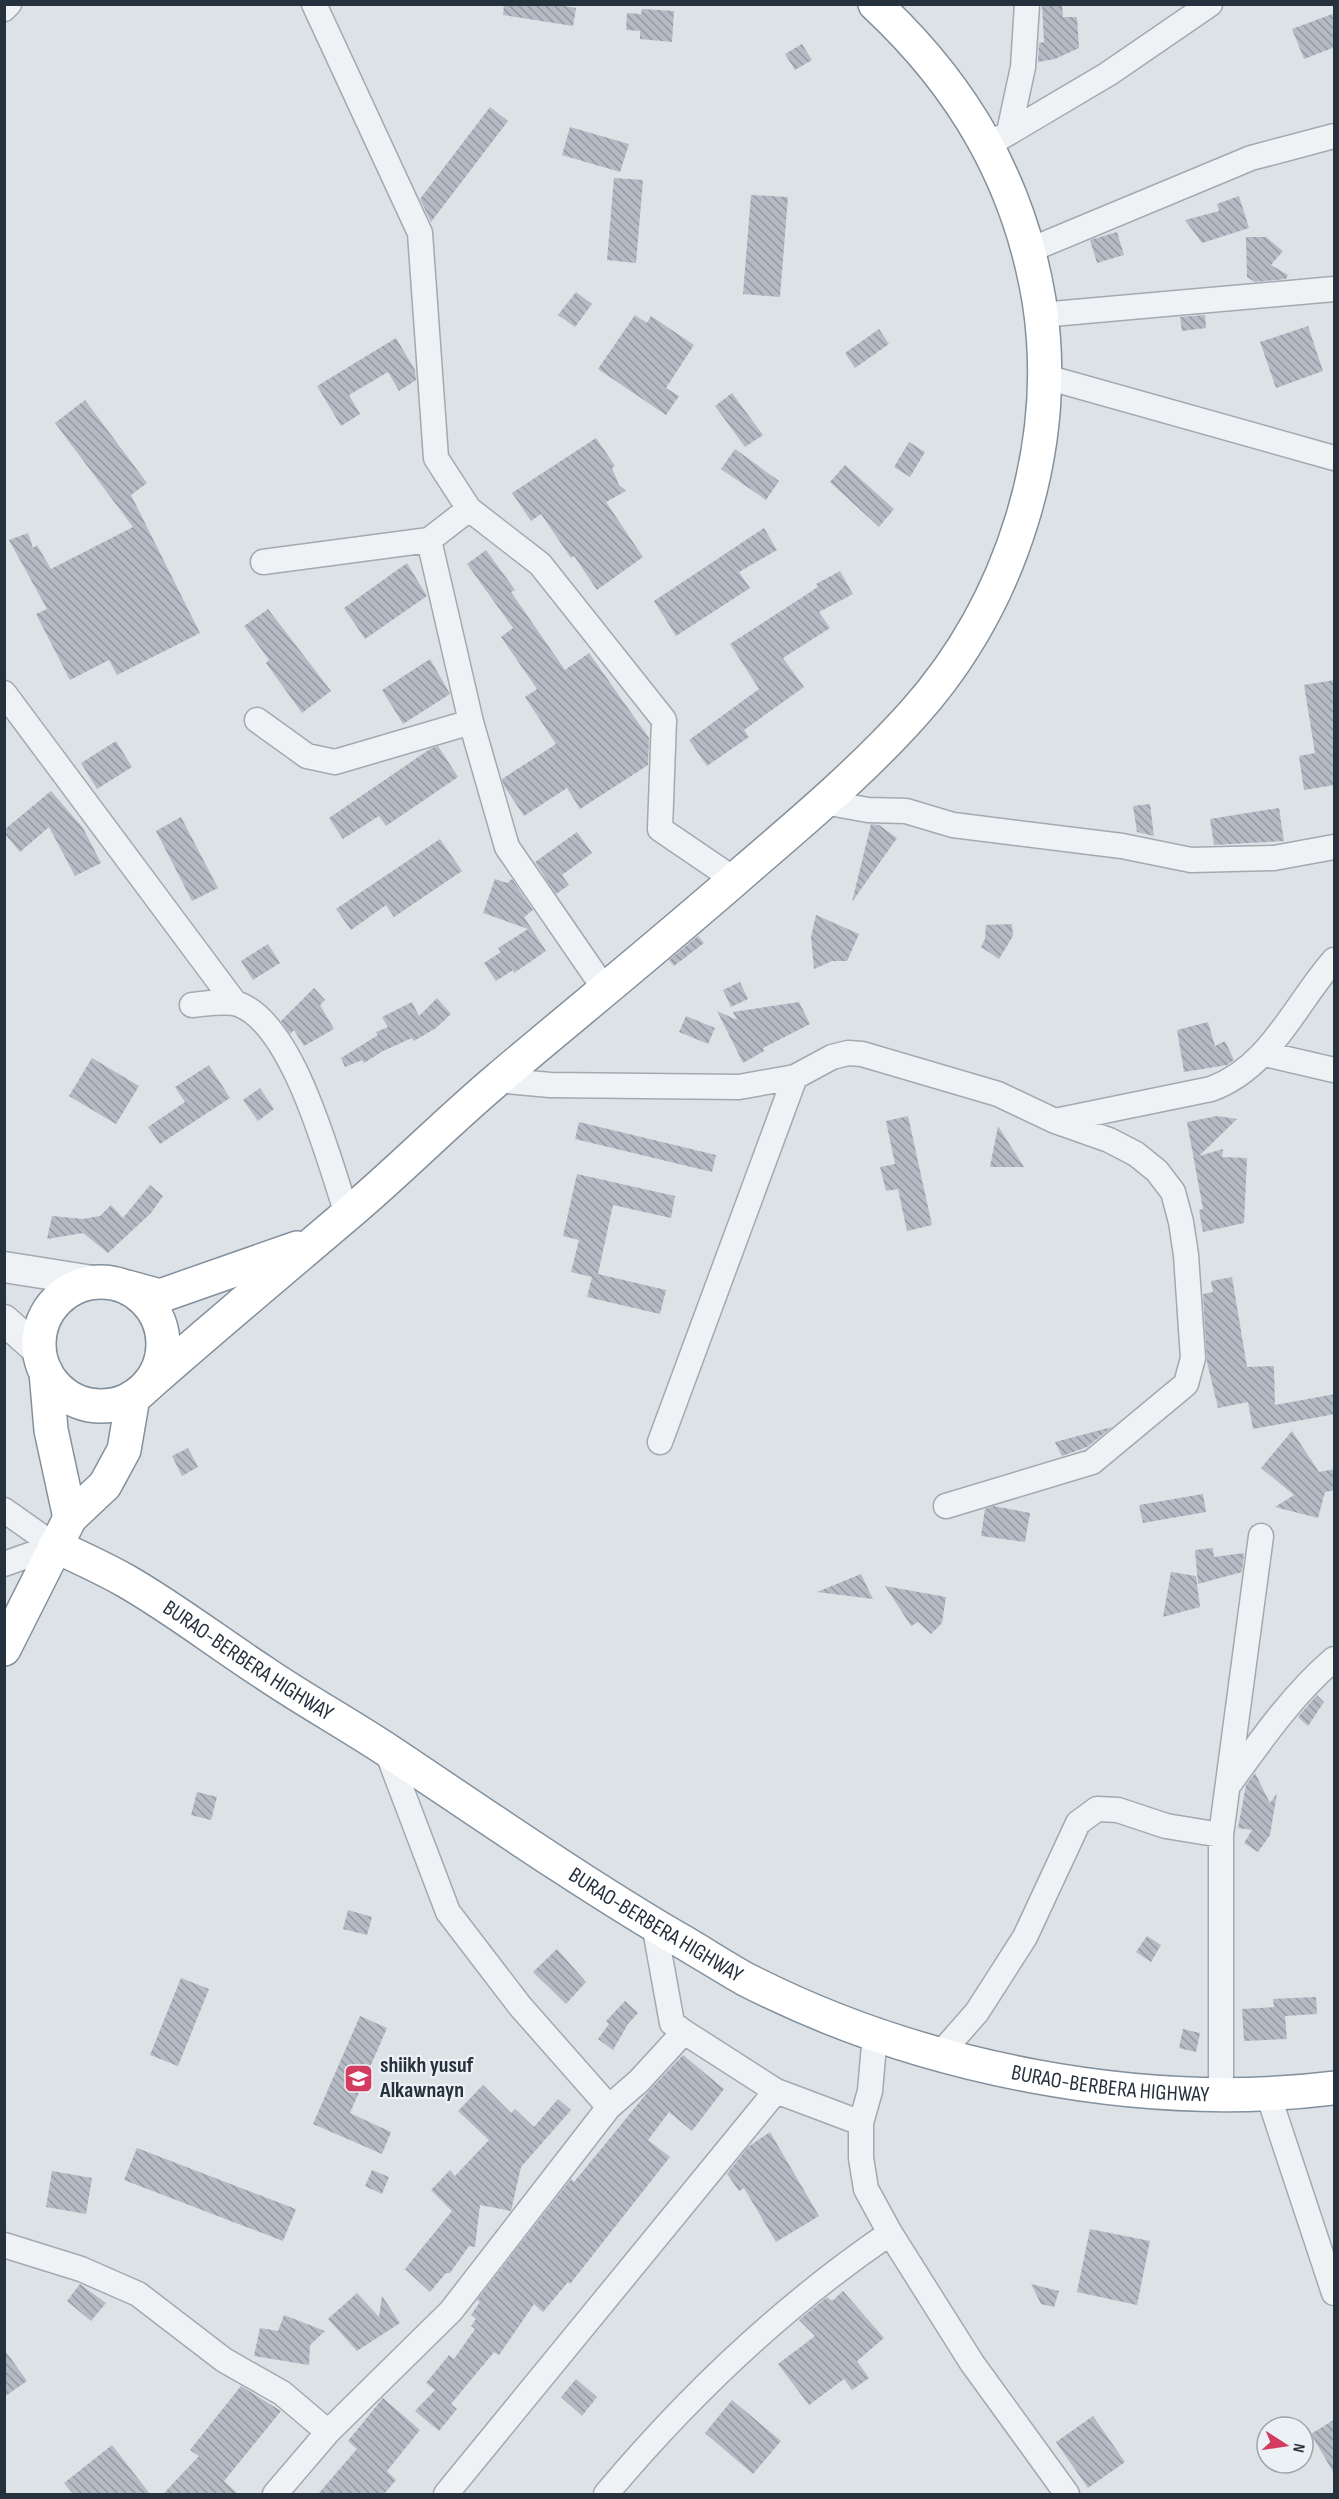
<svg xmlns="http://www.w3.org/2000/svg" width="1339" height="2499" viewBox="0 0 1339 2499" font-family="'Sofia Sans Condensed',sans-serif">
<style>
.building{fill:url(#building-back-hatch)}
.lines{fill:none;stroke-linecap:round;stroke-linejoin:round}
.minor-casing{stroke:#a2a9b1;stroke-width:27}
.tertiary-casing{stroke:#a2a9b1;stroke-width:33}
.trunk-casing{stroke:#83919e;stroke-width:36}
.minor{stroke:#eff2f5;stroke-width:24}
.tertiary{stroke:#eff2f5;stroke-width:30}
.trunk{stroke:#fff;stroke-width:33}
.labels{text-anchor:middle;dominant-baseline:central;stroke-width:4.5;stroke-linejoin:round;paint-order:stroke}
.street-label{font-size:22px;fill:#26313e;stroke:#ecf1f5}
.poi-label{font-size:22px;font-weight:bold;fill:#26313e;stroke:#ecf1f5;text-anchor:start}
</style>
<defs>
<pattern id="building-back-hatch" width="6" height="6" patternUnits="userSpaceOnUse" patternTransform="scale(1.5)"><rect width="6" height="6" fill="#b4bbc4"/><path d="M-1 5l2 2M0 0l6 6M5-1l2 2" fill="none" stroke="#9299a1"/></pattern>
</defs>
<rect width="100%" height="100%" fill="#dde2e7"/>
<path class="building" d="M504,4h48l24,4 -3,18 -70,-11z
M1042,4h20l1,13h14l2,31 -24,11 -17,3 1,-19 5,-1z
M642,9l32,2 -2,31 -32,-3v-8l-14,-1 1,-17 14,1z
M1335,13v34l-31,12 -12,-30z
M802,44l10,16 -17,10 -10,-16z
M490,107l18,14 -77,101 -11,-23z
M570,127l59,17 -9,28 -58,-17z
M614,178l29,2 -7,83 -29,-3z
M751,195l37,2 -8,100 -37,-3z
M1239,196l10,32 -47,15 -17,-23 34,-9 -2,-7z
M1117,232l7,23 -27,8 -7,-23z
M1246,237h20l17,14 -12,14 17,10 -2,4 -31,3 -8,-5z
M576,292l16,12 -17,23 -17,-12z
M635,315l12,8 4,-7 43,29 -28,43 13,8 -13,19 -68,-46z
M1205,315l1,13 -24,3 -2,-14z
M1308,326l15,45 -47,17 -16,-46z
M879,329l10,15 -34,24 -10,-15z
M396,338l19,32 1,10 -17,11 -11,-19 -39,23 11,19 -19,12 -24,-40z
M732,393l31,42 -18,12 -30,-41z
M85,400l62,83 -16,12 69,138 -83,42 -8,-15 -39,20 -34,-66 11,-5 -38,-69 19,-7 5,15 4,-3 14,24 82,-42 -78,-104z
M596,438l19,28 -3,2 7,17 7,6 -20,11 37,55 -46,33 -23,-34 -3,2 -30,-44 -10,7 -19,-28z
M909,442l16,10 -15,25 -16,-10z
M735,449l44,32 -13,19 -45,-31z
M845,465l49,44 -15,18 -49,-45z
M764,528l13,22 -38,22 11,16 -74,48 -22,-35z
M486,550l29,40 -4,2 54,78 24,-17 60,85 -1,27 -68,44 -13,-21 -43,28 -20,-30 -2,-7 54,-35 -31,-47 12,-8 -36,-52 12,-9 -46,-64z
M407,563l20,33 -62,43 -21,-31z
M840,571l13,23 -34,18 11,16 -47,30 21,29 -60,43 5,7 -42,29 -18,-26 70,-51 -29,-45 88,-57 -2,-3z
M268,609l63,82 -29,22 -36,-50 3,-3 -25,-34z
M430,659l20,35 -47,30 -21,-34z
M1335,680v105l-31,5 -5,-34 16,-3 -11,-68z
M116,741l16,26 -35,22 -16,-26z
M438,746l20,31 -72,49 -7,-10 -36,23 -14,-21 101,-69z
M51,791l32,37 18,35 -26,13 -26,-49 -29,25 -16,-19v-3z
M1150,804l4,32 -17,-4 -4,-26z
M1279,808l5,33 -70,4 -4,-26z
M181,817l37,71 -26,13 -36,-70z
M871,824l8,1 18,13 -45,64z
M577,832l15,21 -30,22 7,10 -13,9 -21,-32z
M440,839l22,32 -68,46 -8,-12 -35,25 -15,-21z
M495,879l12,4 5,-4 21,31 -9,7 22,34 -32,22 -1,-3 -17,11 -12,-18 17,-11 -3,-4 30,-19 -45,-16z
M816,915l43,19 -12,27h-15l-18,8 -3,-32z
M1012,924l1,12 -14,23 -18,-12 4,-8 1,-14z
M698,936l6,7 -30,23 -5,-6z
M268,944l12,19 -27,17 -12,-19z
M740,982l8,17 -17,8 -8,-17z
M314,988l11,12 -5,5 14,24 -30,17 -10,-16 -4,4 -9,-13z
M437,998l14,16 -15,14 -22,13 -2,-3 -29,13 -19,12 -2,-3 -17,7 -4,-9 37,-23 -2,-3 12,-5 -6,-10 30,-15 7,14z
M799,1002l11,22 -47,24 1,3 -21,12 -26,-52 20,9 -4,-8z
M686,1016l29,12 -7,16 -29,-12z
M1208,1022l7,24 10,-5 9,19 -7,5 -43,7 -7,-42z
M92,1058l47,28 -23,38 -47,-28z
M209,1065l21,33 -70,46 -12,-17 37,-25 -10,-15z
M260,1088l14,21 -16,12 -15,-21z
M908,1116l24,109 -25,6 -9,-42 -12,2 -6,-24 15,-3 -9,-43z
M1217,1116l20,3 -38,37 24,-7 -1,8 25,1 -3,65 -41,9 -4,-22 4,-1 -16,-87z
M579,1122l137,33 -4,17 -137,-33z
M998,1126l26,41h-34z
M577,1174l98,22 -4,22 -58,-13 -15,69 68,16 -6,24 -73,-17 5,-20 -21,-5 8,-32 -16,-4z
M150,1185l13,11 -12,17 -43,40 -25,-20 -36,6 5,-23 31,3 17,-3 11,-11 12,13z
M1232,1277l15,90 27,-1 1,39 60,-11v20l-82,15 -5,-27 -30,6 -11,-46 -4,-68 10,-2 -2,-11z
M1112,1427l-25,20 -25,9 -7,-14z
M1292,1431l27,41 16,-3v21l-10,2 -7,26 -43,-11 19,-12 -33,-27z
M188,1448l10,19 -16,9 -10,-20z
M1203,1494l3,18 -63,11 -4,-18z
M994,1506l36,7 -5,29 -44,-6 4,-27z
M1213,1548l1,9 30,-4 -2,19 -44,12 -3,-34z
M1171,1572l25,4 4,31 -37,10z
M861,1574l12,25 -56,-7z
M885,1586l61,11 -4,26 -11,11 -13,-12 -7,4z
M1317,1695l7,7 -16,24 -10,-9z
M1255,1773l15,30 7,-10 -7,42 -12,17 -14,-9 8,-13 -14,-2 8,-43z
M197,1792l20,5 -6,23 -20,-5z
M348,1910l24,7 -5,18 -24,-6z
M1147,1936l14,9 -10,17 -15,-10z
M557,1949l29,33 -20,22 -33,-32z
M181,1978l28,11 -31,77 -28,-11z
M1316,1997l1,17 -32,2 2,23 -43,2 -2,-32 32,-2 -1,-8z
M625,2001l13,12 -10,11 -15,26 -15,-11 11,-15 -3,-3z
M360,2016l27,12 -37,85 41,19 -9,22 -69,-30z
M1183,2029l17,4 -4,19 -17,-4z
M683,2055l41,34 -32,42 -23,-19 -21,28 22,17 -100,127 -2,-2 -25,30 -9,-8 -35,51 -5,-3 -43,52 6,5 -18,22 -24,-20 20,-21 -9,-7 23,-28 5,4 21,-30 -4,-3 5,-7 -5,-4 9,-13 -3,-2 94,-121 3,3 73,-89z
M483,2085l28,28 4,-4 19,18 24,-28 13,11 -50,57 -10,44 -31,-6 -5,42 -6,-1 -19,27h-4l-16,19 -25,-23 47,-58 -21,-21 19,-20 5,6 34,-36 -31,-29z
M770,2132l49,84 -43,26 -32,-54 -5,3 -12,-17 21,-27z
M137,2148l159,61 -13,32 -159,-61z
M372,2170l17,7 -7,17 -17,-8z
M52,2171l40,7 -6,36 -40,-7z
M1090,2229l60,12 -13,64 -60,-13z
M80,2284l26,19 -15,18 -24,-20z
M1031,2284l28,7 -5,16 -13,-3z
M843,2291l41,47 -27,23 12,17 -17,12 -8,-11 -35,26 -31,-41 37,-28 -16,-16 28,-23 5,4z
M357,2293l22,24 3,-21 18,27 -43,28 -29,-32z
M284,2315l41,16 -15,14 -1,20 -55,-9 6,-28 18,3z
M4,2349l23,32 -23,16z
M576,2379l21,18 -15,19 -21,-19z
M241,2386l40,25 -57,70 14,13h-75l36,-38 -9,-6z
M383,2398l37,32 -33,41 9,9 -12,14h-66l39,-45 -9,-8z
M732,2400l49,41 -28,33 -48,-41z
M1093,2416l32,46 -37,26 -32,-46z
M1335,2419v56l-24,-41z
M112,2445l38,49h-77l-9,-11z"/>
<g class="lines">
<defs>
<path id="minor" d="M314,4l106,229 16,225 33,51 71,55 124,156 -4,109 75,51
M4,9l5,-5
M1009,132l14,-65 4,-63
M988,145l120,-71 102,-70
M1030,250l221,-92 83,-22
M1041,315l293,-26
M1046,377l288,81
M469,509l-40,31 42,182 36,125 99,144
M263,562l166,-22
M4,693l231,310
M257,720l50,36 28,6 136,-40
M824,802l44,8 38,1 47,14 169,21 69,14 83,-2 60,-11
M192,1005c13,-1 33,-5 46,-1 56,20 91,157 109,210
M1265,1054l69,16
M496,1080l54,5 189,2 56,-10 37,-20 16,-4 14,1 136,40 57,27 54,19 27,14 21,17 16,21 8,30 5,33 7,103 -7,26 -94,78 -146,44
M1055,1121l156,-32c59,-21 84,-85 123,-129
M660,1442l135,-365
M4,1510l51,36
M4,1564l51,-18
M386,1749l62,163 72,94 89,101
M1230,1783c31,-43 64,-90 104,-124
M684,2032l92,59 85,32
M875,2034l-5,57 -9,32v35l5,31 24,44 82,130 95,131
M941,2053l36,-41 48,-75 53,-114 19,-14 21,1 48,16 55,9
M1268,2094l66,199
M1221,2095v-260l40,-299
M4,2245l77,24 57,25 86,66 58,33 46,39
M275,2494l53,-62 123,-121 158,-204 30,-26 45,-49 -12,-9 -18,-99
M446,2494l330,-403
M606,2494c83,-99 177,-188 284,-261"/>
<path id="tertiary" d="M4,1267l95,15
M4,1320l36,32"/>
<g id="trunk">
<circle cx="101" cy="1344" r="62"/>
<path d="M127,1287l33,9 137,-48"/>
<path d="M46,1372l5,58 19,88"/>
<path d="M149,1384c66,-58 133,-114 200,-171 51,-43 98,-91 149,-134 83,-70 168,-139 250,-211 57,-49 116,-99 166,-155 98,-110 148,-267 125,-413 -20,-119 -76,-214 -164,-296"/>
<path id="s1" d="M55,1546c24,11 48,22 71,35 47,27 91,61 137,91 41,28 85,52 127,80 93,62 185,126 281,183 25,14 49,30 74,44 173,89 396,133 589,109"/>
<path d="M4,1649l66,-131 35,-33 19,-35 9,-53"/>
</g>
</defs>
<use href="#minor" class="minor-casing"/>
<use href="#tertiary" class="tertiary-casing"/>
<use href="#trunk" class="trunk-casing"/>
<use href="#minor" class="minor"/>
<use href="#tertiary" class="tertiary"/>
<use href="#trunk" class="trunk"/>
</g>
<defs>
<symbol id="school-square" viewBox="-11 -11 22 22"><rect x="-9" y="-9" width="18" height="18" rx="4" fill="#d33b61" stroke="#ecf1f5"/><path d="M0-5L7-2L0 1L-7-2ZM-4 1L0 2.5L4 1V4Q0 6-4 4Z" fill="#fff"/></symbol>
</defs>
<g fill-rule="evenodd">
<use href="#school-square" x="342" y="2062" width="33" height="33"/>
</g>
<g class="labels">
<g class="street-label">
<text stroke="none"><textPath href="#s1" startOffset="225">BURAO-BERBERA HIGHWAY</textPath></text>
<text stroke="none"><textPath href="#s1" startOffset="711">BURAO-BERBERA HIGHWAY</textPath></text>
<text stroke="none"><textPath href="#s1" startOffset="1198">BURAO-BERBERA HIGHWAY</textPath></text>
</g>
<g class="poi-label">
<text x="380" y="2065">shiikh yusuf<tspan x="380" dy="25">Alkawnayn</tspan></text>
</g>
</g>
<rect width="1339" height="2499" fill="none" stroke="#26313e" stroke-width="12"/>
<g transform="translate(1285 2445) rotate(102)"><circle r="28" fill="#ecf1f5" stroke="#9da4ac" stroke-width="1.5"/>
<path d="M0-4.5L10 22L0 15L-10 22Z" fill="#d33b61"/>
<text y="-9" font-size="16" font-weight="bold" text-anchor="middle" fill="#26313e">N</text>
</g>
</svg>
